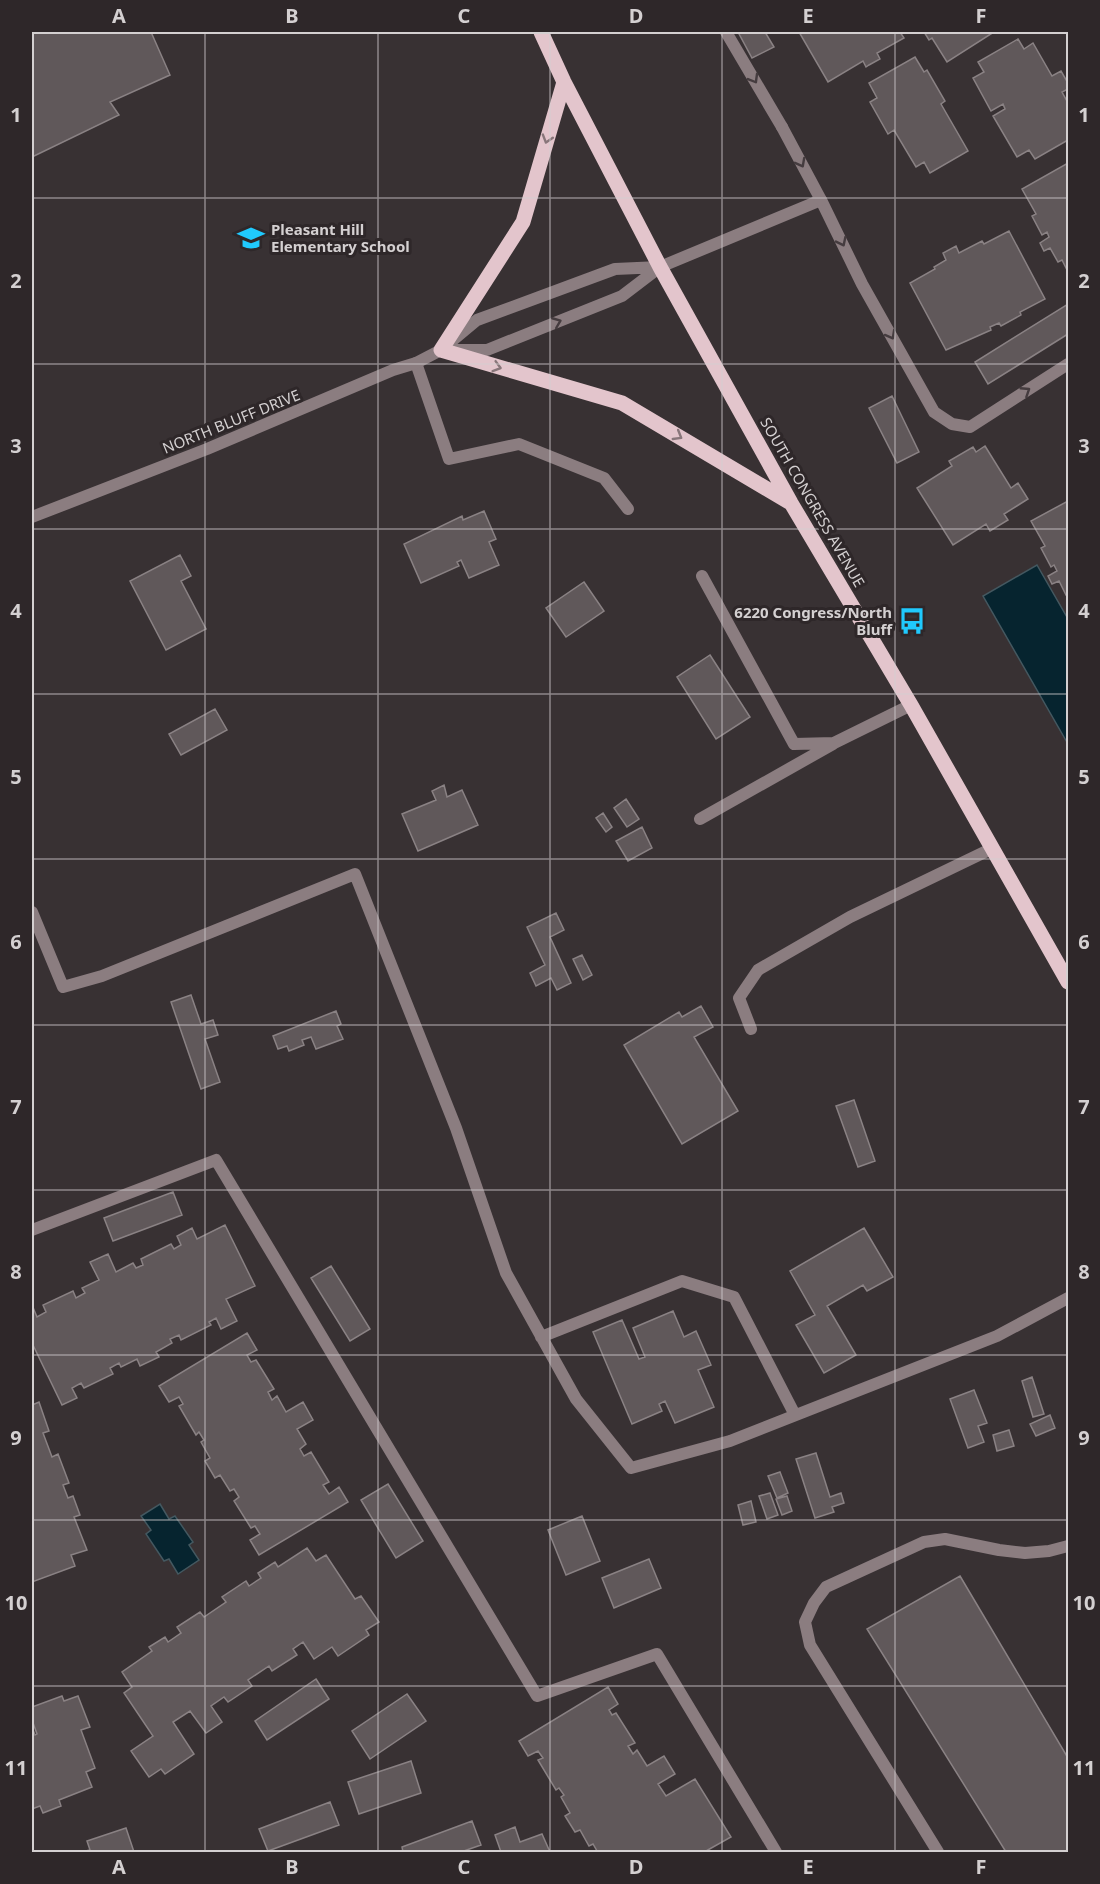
<svg xmlns="http://www.w3.org/2000/svg" width="1100" height="1884" viewBox="0 0 1100 1884" font-family="'Noto Sans',sans-serif">
<style>
.water{fill:#06242f;stroke:#445860;stroke-width:1.5}
.building{fill:#60585a;stroke:#8a8284;stroke-width:1.5}
.lines{fill:none;stroke-linecap:round;stroke-linejoin:round}
.lane{stroke:#8b7d80;stroke-width:12}
.street{stroke:#8b7d80;stroke-width:12}
.primary{stroke:#e3c5cc;stroke-width:15}
.oneway{stroke:#453c3f}
.oneway2{stroke:#88767a}
.grid{fill:none;stroke:#d4d0d1;stroke-width:1.5;stroke-opacity:0.55}
.labels{text-anchor:middle;dominant-baseline:central;stroke-width:6;stroke-linejoin:round;paint-order:stroke}
.poi-label{font-size:15px;font-weight:bold;fill:#d4d0d1;stroke:#2e2729;text-anchor:start}
.street-label{font-size:15px;fill:#d4d0d1;stroke:#2e2729}
.neatline{fill:none;stroke:#d4d0d1;stroke-width:2}
.grid-label{font-size:20px;text-anchor:middle;font-weight:bold;fill:#d4d0d1}
</style>
<rect width="100%" height="100%" fill="#383133"/>
<path class="water" d="M1037,565l31,54v125l-85,-148z
M160,1504l9,15 6,-3 18,26 -4,3 10,15 -21,14 -9,-15 -5,2 -18,-27 5,-4 -10,-14z"/>
<path class="building" d="M32,32h119l19,43 -60,27 9,13 -87,42z
M738,32h27l9,15 -22,11z
M799,32h101l4,6 -27,15 3,6 -11,6 -3,2 -3,-6 -35,21z
M924,32h70l-47,30 -15,-24 -3,2z
M1018,39l6,10 9,-6 19,33 9,-5 7,12v6l-6,3 6,11v37l-33,19 -6,-9 -12,7 -24,-41 12,-7 -2,-5 -12,7 -18,-33 11,-6 -6,-10z
M915,57l9,15 3,-2 18,31 -4,3 27,47 -38,22 -6,-11 -8,5 -22,-37 -6,4 -18,-32 7,-4 -8,-15z
M1068,163v109l-6,-12 -4,2 -8,-14 -6,3 -4,-8 9,-6 -2,-5 -5,3 -10,-19 4,-2 -14,-25z
M1009,231l36,68 -25,13 1,3 -20,11 -2,-3 -9,4 1,3 -45,20 -36,-67 25,-14 -1,-2 12,-7 -3,-7 13,-7 3,7 23,-12 2,3z
M1068,304v30l-80,50 -13,-22z
M892,396l27,56 -22,11 -28,-55z
M985,446l26,42 7,-5 10,16 -24,15 4,6 -18,11 -4,-7 -33,21 -36,-57 35,-22 -3,-5 24,-14 3,5z
M1068,501v93l-2,1 -7,-14 -7,3 -4,-8 9,-5 -3,-6 -3,2 -10,-19 4,-2 -14,-25z
M484,511l12,28 -7,3 10,23 -30,13 -8,-18 -4,2 2,4 -38,17 -17,-39 58,-28 1,4z
M180,555l11,21 -10,5 25,48 -40,21 -36,-69z
M584,582l20,29 -38,26 -20,-29z
M710,655l40,62 -34,22 -39,-62z
M215,709l12,21 -46,25 -12,-21z
M444,785l3,12 15,-7 16,35 -60,26 -16,-37 34,-14 -4,-9z
M626,799l13,20 -12,8 -13,-19z
M603,813l9,14 -6,5 -10,-14z
M642,827l10,21 -24,13 -12,-20z
M556,913l8,17 -14,7 21,46 -14,7 -6,-12 -15,8 -6,-13 15,-8 -18,-38z
M582,955l10,20 -9,5 -10,-21z
M191,995l10,29 12,-4 5,15 -13,4 15,43 -19,7 -30,-87z
M701,1006l12,21 -19,10 44,74 -56,33 -58,-99 55,-33 3,5z
M336,1011l5,13 -4,2 6,13 -27,10 -5,-12 -9,3 2,5 -15,6 -2,-5 -9,3 -5,-13z
M854,1100l21,61 -17,6 -22,-61z
M173,1192l9,23 -69,26 -9,-23z
M225,1225l30,61 -29,13 11,22 -16,8 -5,-11 -7,4 2,3 -30,15 -2,-5 -9,4 2,4 -16,9 3,5 -19,9 -3,-7 -16,8 -2,-4 -9,5 3,6 -29,14 -3,-5 -9,5 5,10 -15,7 -30,-62v-38l5,12 9,-5 -3,-7 30,-14 3,7 9,-5 -3,-5 17,-8 -9,-18 18,-8 8,18 17,-9 3,5 7,-3 -2,-6 30,-15 3,5 7,-4 -4,-9 15,-8 5,11z
M864,1228l29,49 -26,14 -4,-6 -36,21 29,49 -32,18 -28,-48 19,-10 -25,-44z
M331,1266l39,63 -20,12 -39,-63z
M673,1311l11,26 12,-6 15,34 -13,5 16,37 -39,16 -10,-22 -6,3 3,7 -30,13 -39,-92 29,-12 17,39 6,-2 -12,-29z
M247,1333l10,17 -10,5 4,7 5,-2 18,29 -6,3 4,8 5,-4 9,16 17,-10 10,18 -16,9 9,15 -6,5 4,7 7,-4 18,30 -6,3 6,9 10,-7 9,15 -89,53 -9,-15 10,-6 -5,-8 -4,2 -17,-27 5,-4 -5,-8 -4,2 -10,-16 -5,3 -10,-17 5,-3 -9,-16 3,-2 -5,-8 -3,3 -17,-29 4,-2 -4,-7 -10,5 -10,-16z
M1032,1377l12,37 -11,3 -11,-36z
M974,1390l13,33 -9,3 6,16 -16,6 -18,-49z
M39,1402l10,29 -6,2 9,24 6,-3 11,29 -6,2 5,13 5,-2 7,19 -6,2 13,33 -16,5 4,11 -43,16v-177z
M1050,1415l5,13 -19,8 -6,-12z
M1009,1430l5,16 -17,5 -4,-16z
M816,1453l14,44 11,-4 3,10 -12,4 2,5 -19,6 -19,-59z
M780,1472l8,21 -11,5 -9,-22z
M388,1484l35,57 -27,17 -35,-58z
M770,1493l8,22 -11,4 -8,-23z
M787,1496l5,15 -10,4 -6,-16z
M751,1501l5,21 -13,3 -5,-20z
M582,1516l18,45 -34,14 -18,-45z
M307,1548l9,13 10,-6 29,44 6,-3 18,26 -13,8 3,5 -31,21 -6,-9 -18,12 -11,-17 -10,7 4,6 -25,16 -3,-5 -21,14 4,6 -24,16 -4,-5 -13,9 11,16 -16,11 -16,-22 -17,11 21,32 -29,20 -4,-5 -12,8 -18,-26 22,-15 -29,-43 8,-6 -10,-15 30,-21 -3,-4 16,-10 3,5 13,-9 -4,-6 23,-15 4,5 22,-15 -4,-5 24,-16 3,5 12,-8 -3,-5 17,-11 3,5z
M649,1559l12,29 -47,20 -12,-30z
M960,1576l108,182v94h-62l-139,-223z
M316,1679l13,20 -62,41 -12,-19z
M608,1687l10,17 -9,6 3,5 4,-2 19,30 -7,3 5,8 4,-4 10,16 17,-10 11,18 -17,10 8,12 29,-17 36,58 -25,14 1,1h-112l2,-1 -4,-7 -4,2 -9,-16 -5,2 -10,-16 5,-3 -9,-16 3,-2 -5,-7 -3,2 -18,-30 5,-2 -5,-7 -10,5 -9,-15z
M407,1694l19,27 -56,38 -18,-28z
M62,1696l2,5 14,-5 12,31 -9,3 14,38 -9,4 6,15 -33,13 2,6 -18,7 -3,-7 -8,3v-82l3,8 2,-1 -5,-14v-13z
M411,1761l10,32 -62,21 -11,-32z
M330,1802l9,23 -71,26 -9,-22z
M472,1821l9,24 -20,7h-58l-1,-5z
M515,1827l5,15 22,-8 8,18h-49l-6,-17z
M126,1828l8,24h-53l9,-2 -3,-9z"/>
<g class="lines">
<path class="lane" d="M726,32l56,95
M660,267l161,-67 41,84 72,128 18,12 18,3 98,-63
M416,363l33,96 70,-15 85,34 24,31
M702,576l92,168 40,-1 77,-38
M700,819l133,-75
M32,912l31,75 39,-11 253,-102 101,254 50,145 70,126 55,69 99,-27 267,-105 71,-38
M751,1029l-12,-31 19,-28 92,-53 141,-68
M32,1230l184,-70 321,536 120,-42 119,198
M541,1337l141,-56 52,16 61,118
M938,1852l-128,-207 -5,-23 9,-19 12,-16 98,-45 21,-3 54,11 26,3 24,-2 19,-5"/>
<path class="street" d="M782,127l39,73
M454,350h33l135,-54 38,-29
M32,517l175,-68 186,-79 23,-7 25,-13 36,-30 138,-51 45,-2"/>
<path class="primary" d="M541,32l23,50 96,185 131,236 120,202 157,277
M564,82l-41,140 -82,128 181,53 167,99"/>
</g>
<defs><path id="oneway-chevron" d="M-2-3.5L2.5 0L-2 3.5" fill="none" stroke-width="1.6" stroke-linecap="round" stroke-linejoin="round" transform="scale(1.5)"/></defs>
<g class="oneway">
<use href="#oneway-chevron" transform="translate(754 79) rotate(60)"/>
<use href="#oneway-chevron" transform="translate(801 163) rotate(62)"/>
<use href="#oneway-chevron" transform="translate(842 242) rotate(64)"/>
<use href="#oneway-chevron" transform="translate(557 322) rotate(-22)"/>
<use href="#oneway-chevron" transform="translate(891 335) rotate(61)"/>
<use href="#oneway-chevron" transform="translate(1026 391) rotate(-33)"/>
</g>
<g class="oneway2">
<use href="#oneway-chevron" transform="translate(547 139) rotate(107)"/>
<use href="#oneway-chevron" transform="translate(497 367) rotate(16)"/>
<use href="#oneway-chevron" transform="translate(678 436) rotate(31)"/>
</g>
<path class="grid" d="M205,32v1820M378,32v1820M550,32v1820M722,32v1820M895,32v1820M32,198h1036M32,364h1036M32,529h1036M32,694h1036M32,859h1036M32,1025h1036M32,1190h1036M32,1355h1036M32,1520h1036M32,1686h1036"/>
<defs>
<symbol id="school-bare" viewBox="-9 -9 18 18"><path d="M0-5L7-2L0 1L-7-2ZM-4 1L0 2.5L4 1V4Q0 6-4 4Z" fill="#20c9fd" stroke="#2e2729" stroke-width="2.5" paint-order="stroke"/></symbol>
<symbol id="bus-bare" viewBox="-9 -9 18 18"><path d="M-5-6H5V4H4V6H2V4H-2V6H-4V4H-5ZM-3.5-4V0h7V-4ZM-3.5 1.2v1.5H-2V1.2ZM2 1.2v1.5H3.5V1.2Z" fill="#20c9fd" stroke="#2e2729" stroke-width="2.5" paint-order="stroke"/></symbol>
</defs>
<g fill-rule="evenodd">
<use href="#school-bare" x="232" y="219" width="38" height="38"/>
<use href="#bus-bare" x="893" y="602" width="38" height="38"/>
</g>
<g class="labels">
<g class="poi-label">
<text x="271" y="229">Pleasant Hill<tspan x="271" dy="17">Elementary School</tspan></text>
<text x="892" y="612" text-anchor="end">6220 Congress/North<tspan x="892" dy="17">Bluff</tspan></text>
</g>
<g class="street-label">
<text transform="translate(231 421) rotate(-22)">NORTH BLUFF DRIVE</text>
<text transform="translate(813 502) rotate(60)">SOUTH CONGRESS AVENUE</text>
</g>
</g>
<rect width="1100" height="1884" fill="none" stroke="#2e2729" stroke-width="66"/>
<rect x="33" y="33" width="1034" height="1818" class="neatline"/>
<g class="grid-label">
<text x="119" y="23">A</text>
<text x="292" y="23">B</text>
<text x="464" y="23">C</text>
<text x="636" y="23">D</text>
<text x="808" y="23">E</text>
<text x="981" y="23">F</text>
<text x="16" y="122">1</text>
<text x="1084" y="122">1</text>
<text x="16" y="288">2</text>
<text x="1084" y="288">2</text>
<text x="16" y="453">3</text>
<text x="1084" y="453">3</text>
<text x="16" y="618">4</text>
<text x="1084" y="618">4</text>
<text x="16" y="784">5</text>
<text x="1084" y="784">5</text>
<text x="16" y="949">6</text>
<text x="1084" y="949">6</text>
<text x="16" y="1114">7</text>
<text x="1084" y="1114">7</text>
<text x="16" y="1279">8</text>
<text x="1084" y="1279">8</text>
<text x="16" y="1445">9</text>
<text x="1084" y="1445">9</text>
<text x="16" y="1610">10</text>
<text x="1084" y="1610">10</text>
<text x="16" y="1775">11</text>
<text x="1084" y="1775">11</text>
<text x="119" y="1874">A</text>
<text x="292" y="1874">B</text>
<text x="464" y="1874">C</text>
<text x="636" y="1874">D</text>
<text x="808" y="1874">E</text>
<text x="981" y="1874">F</text>
</g>
</svg>
